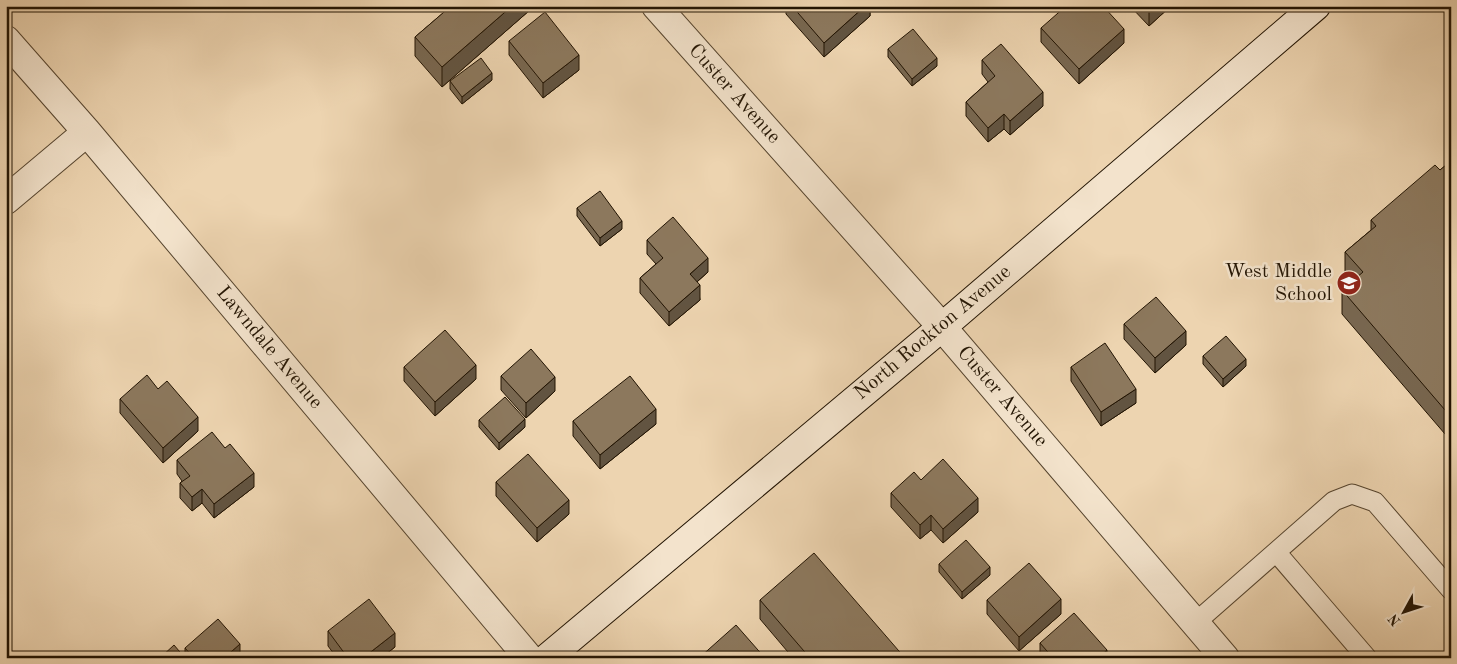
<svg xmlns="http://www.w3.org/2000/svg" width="1457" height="664" viewBox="0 0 1457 664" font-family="'Old Standard TT',serif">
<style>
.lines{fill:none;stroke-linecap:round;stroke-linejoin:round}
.service-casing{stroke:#55442e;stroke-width:21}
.minor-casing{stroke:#55442e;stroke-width:30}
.tertiary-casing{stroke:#55442e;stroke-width:30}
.secondary-casing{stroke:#221403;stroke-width:30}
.service{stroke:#f3e3cc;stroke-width:19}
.minor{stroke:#f3e3cc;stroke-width:28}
.tertiary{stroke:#f3e3cc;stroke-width:28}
.secondary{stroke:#f3e3cc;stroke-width:28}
.wall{fill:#786750;stroke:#221403}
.shaded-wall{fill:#625441;stroke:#221403}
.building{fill:#8c785d;stroke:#221403}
.labels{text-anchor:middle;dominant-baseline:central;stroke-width:5;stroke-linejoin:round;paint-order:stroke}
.street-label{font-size:20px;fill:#221403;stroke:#f3e3cc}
.poi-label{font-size:20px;fill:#221403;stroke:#f3e3cc;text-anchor:end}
</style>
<rect width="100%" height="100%" fill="#edd4b0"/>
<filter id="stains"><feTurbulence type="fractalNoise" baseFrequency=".004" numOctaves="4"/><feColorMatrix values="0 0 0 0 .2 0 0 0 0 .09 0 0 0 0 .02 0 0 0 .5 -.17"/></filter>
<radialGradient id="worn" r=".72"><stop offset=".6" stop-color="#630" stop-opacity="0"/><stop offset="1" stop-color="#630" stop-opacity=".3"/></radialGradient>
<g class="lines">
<defs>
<path id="service" d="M1276,552l91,106
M1195,623l139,-122 18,-7 23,8 76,88"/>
<path id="minor" d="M6,40l81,92 442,526
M6,200l81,-68"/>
<path id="tertiary" d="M656,6l286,321 283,331"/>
<path id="secondary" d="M547,658l395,-331 374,-321"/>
</defs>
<use href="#service" class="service-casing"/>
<use href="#minor" class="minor-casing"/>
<use href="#tertiary" class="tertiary-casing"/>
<use href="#secondary" class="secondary-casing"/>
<use href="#service" class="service"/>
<use href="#minor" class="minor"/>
<use href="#tertiary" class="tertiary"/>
<use href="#secondary" class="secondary"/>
</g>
<path class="wall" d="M449,6h81v4l-88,77 -27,-31v-19l35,-30z
M755,6h10l-5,5z
M786,6h84v10l-46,41 -38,-43z
M1130,6h41l-22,20z
M1041,28l83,15 -45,41 -38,-42z
M509,41l70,29 -36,28 -34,-43z
M888,49l49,17 -25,20 -24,-29z
M982,60l61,46 -33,29 -6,-6 -16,13 -22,-26v-14l22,-20 -6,-8z
M492,80l-30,24 -12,-15v-8z
M1451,161v280l-109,-127v-24l9,-8 -6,-6v-24l26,-22v-10l69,-50z
M577,208l45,21 -22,17 -23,-30z
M647,240l61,32 -11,10 3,18 -31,26 -29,-33v-15l16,-14 -9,-10z
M1124,324l62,21 -31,28 -31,-34z
M1203,356l43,10 -23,21 -20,-23z
M404,367l72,12 -41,37 -31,-35z
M1071,367l65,36 -35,23 -30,-45z
M501,376l54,15 -29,27 -25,-28z
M158,389l40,42 -35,32 -43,-50v-14z
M479,420l46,7 -26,23 -20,-23z
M573,421l83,3 -56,45 -27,-33z
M177,460l77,27 -40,31 -12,-15 -10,8 -12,-13v-15l2,-2 -5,-7z
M921,480l57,32 -35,31 -12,-13 -11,9 -29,-32v-14z
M496,482l73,32 -32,28 -41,-46z
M939,564l51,11 -28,24 -23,-27z
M760,600l145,58h-112l-33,-39z
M987,600l74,14 -42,37 -32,-37z
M328,631l67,16 -14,11h-44l-9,-12z
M1040,643l67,15h-67z
M185,648l55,10h-80h25z"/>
<path class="shaded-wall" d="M512,6h18v4l-88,77v-20z
M760,6h5l-5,5z
M865,6h5v10l-46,41v-14z
M1155,6h16l-22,20v-14z
M1124,29v14l-45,41v-15z
M579,55v15l-36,28v-15z
M937,58v8l-25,20v-7z
M492,73v7l-30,24v-7z
M1043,92v14l-33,29v-14z
M1004,114v15l-16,13v-14z
M622,221v8l-22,17v-8z
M708,258v14l-18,16v-14z
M700,285v15l-31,26v-14z
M1186,331v14l-31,28v-15z
M1246,359v7l-23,21v-8z
M476,365v14l-41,37v-14z
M555,377v14l-29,27v-15z
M1136,389v14l-35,23v-14z
M656,409v15l-56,45v-14z
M198,417v14l-35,32v-15z
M525,419v8l-26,23v-7z
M254,473v14l-40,31v-14z
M202,489v14l-10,8v-14z
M978,498v14l-35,31v-14z
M569,500v14l-32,28v-14z
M931,515v15l-11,9v-14z
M990,567v8l-28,24v-7z
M1061,599v15l-42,37v-14z
M395,633v14l-14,11h-18z
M240,644v14h-16z
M1107,650v8h-9z"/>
<path class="building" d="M451,6h61l-70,61 -27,-30z
M792,6h73l-41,37z
M1066,6h37l21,23 -45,40 -38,-41z
M1143,6h12l-6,6z
M545,12l34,43 -36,28 -34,-42z
M913,29l24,29 -25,21 -24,-30z
M1001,44l42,48 -33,29 -6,-7 -16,14 -22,-26 29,-26 -13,-16z
M481,58l11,15 -30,24 -12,-16z
M1451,161v256l-109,-127 21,-18 -18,-20 31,-26 -5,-6 64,-55 5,5z
M600,191l22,30 -22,17 -23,-30z
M673,217l35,41 -18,16 10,11 -31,27 -29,-34 23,-20 -16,-18z
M1156,297l30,34 -31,27 -31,-34z
M445,330l31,35 -41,37 -31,-35z
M1226,336l20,23 -23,20 -20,-23z
M1105,343l31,46 -35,23 -30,-45z
M531,349l24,28 -29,26 -25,-27z
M147,375l11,14 9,-8 31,36 -35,31 -43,-49z
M630,376l26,33 -56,46 -27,-34z
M505,397l20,22 -26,24 -20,-23z
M212,432l13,16 5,-4 24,29 -40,31 -12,-15 -10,8 -12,-14 10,-7 -13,-16z
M528,454l41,46 -32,28 -41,-46z
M943,459l35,39 -35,31 -12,-14 -11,10 -29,-32 23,-21 7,8z
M966,540l24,27 -28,25 -23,-28z
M814,553l91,105h-95l-50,-58z
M1029,563l32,36 -42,38 -32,-37z
M369,599l26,34 -32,25h-15l-20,-27z
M1074,613l33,37 -9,8h-45l-13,-15z
M218,619l22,25 -16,14h-30l-9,-10z
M736,625l29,33h-66z
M174,645l11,13h-25z"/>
<defs>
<symbol id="school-disc" viewBox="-11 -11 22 22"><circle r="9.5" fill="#8f2418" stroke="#f3e3cc"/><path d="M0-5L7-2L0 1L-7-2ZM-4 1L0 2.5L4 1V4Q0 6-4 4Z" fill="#fff"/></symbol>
</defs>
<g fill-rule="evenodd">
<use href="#school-disc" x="1335" y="269" width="28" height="28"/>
</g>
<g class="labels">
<g class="street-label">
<text transform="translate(734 94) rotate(48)">Custer Avenue</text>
<text transform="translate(933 333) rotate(-40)">North Rockton Avenue</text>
<text transform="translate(269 348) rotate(50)">Lawndale Avenue</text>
<text transform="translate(1002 397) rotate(49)">Custer Avenue</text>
</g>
<g class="poi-label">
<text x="1332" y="272">West Middle<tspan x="1332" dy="23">School</tspan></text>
</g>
</g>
<rect width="1457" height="664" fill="none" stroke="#edd4b0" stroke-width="25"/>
<rect x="8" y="8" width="1442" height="649" fill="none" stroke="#221403" stroke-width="2.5"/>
<rect x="12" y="12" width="1432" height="639" fill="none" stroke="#221403"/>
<g transform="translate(1404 612) rotate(230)" stroke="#f3e3cc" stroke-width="4" paint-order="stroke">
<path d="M0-4L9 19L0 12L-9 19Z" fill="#221403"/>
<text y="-8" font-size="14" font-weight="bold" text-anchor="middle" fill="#221403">N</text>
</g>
<rect width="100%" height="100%" filter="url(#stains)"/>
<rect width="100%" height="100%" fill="url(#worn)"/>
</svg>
